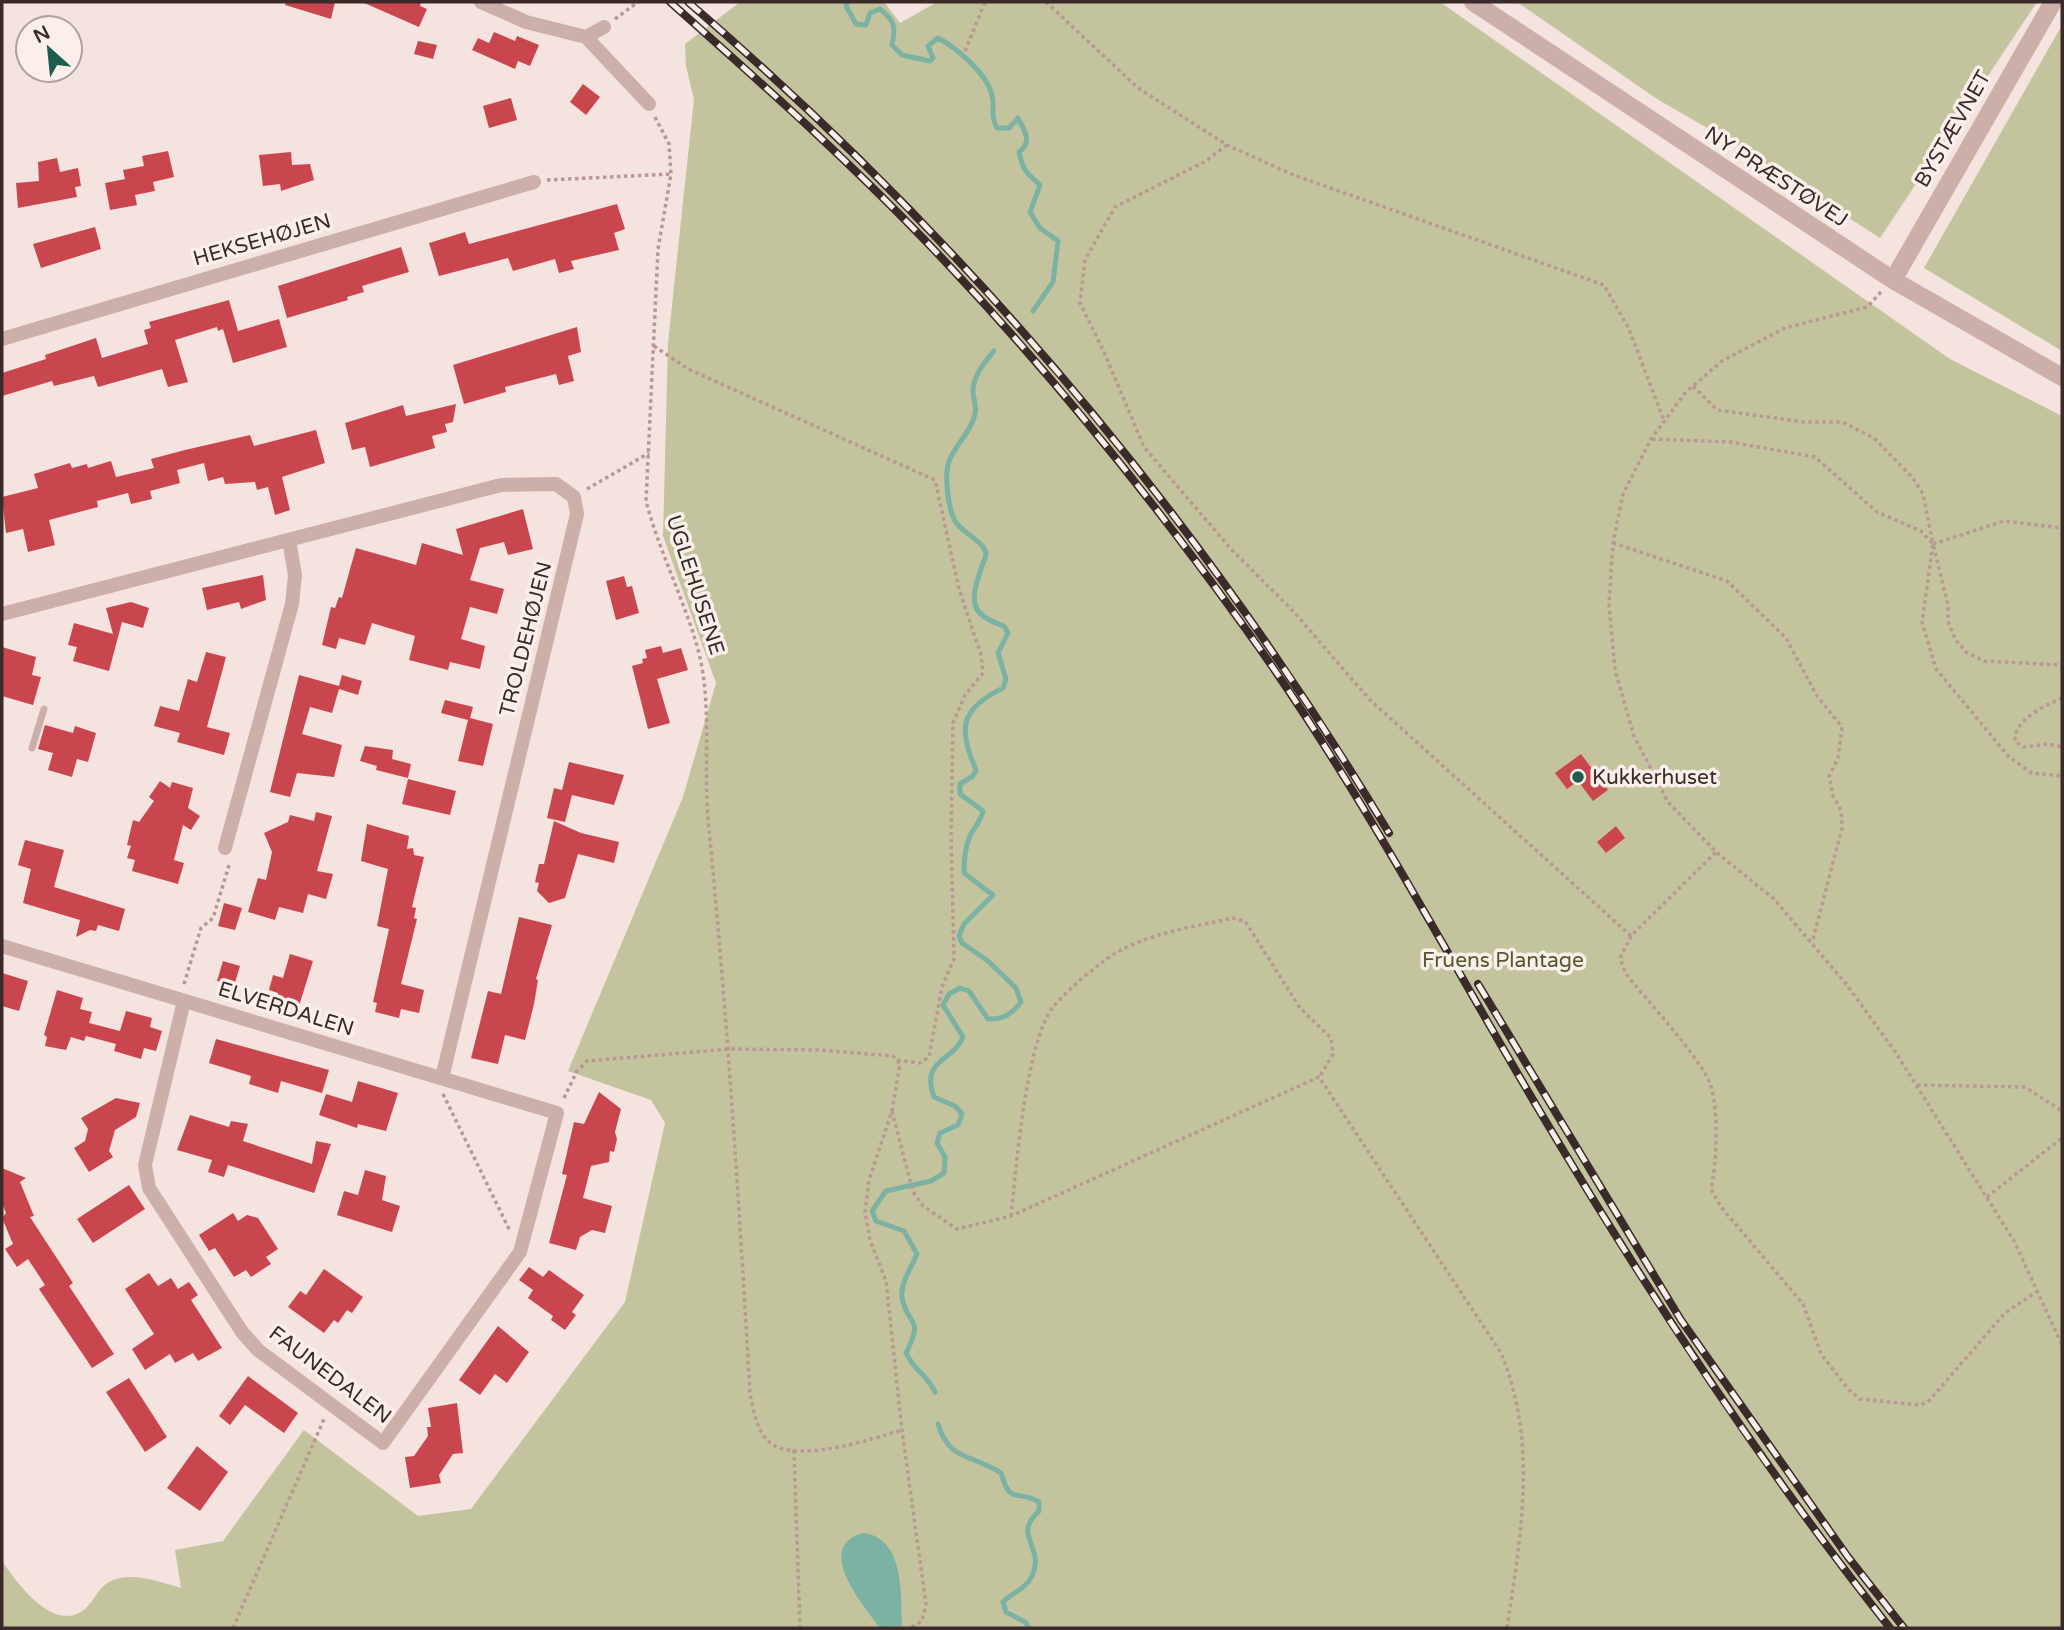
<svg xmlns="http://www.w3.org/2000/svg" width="2064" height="1630" viewBox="0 0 2064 1630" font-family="'Varela Round',sans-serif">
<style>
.green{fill:#c3c49d}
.water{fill:#7cb2a4}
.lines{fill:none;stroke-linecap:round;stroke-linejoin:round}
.stream{stroke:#7cb2a4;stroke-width:5}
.building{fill:#ca464e}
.path{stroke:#b99893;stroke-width:3.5;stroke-dasharray:3.5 3.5;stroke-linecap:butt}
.service{stroke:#cdafa9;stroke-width:7}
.minor{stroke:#cdafa9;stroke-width:14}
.tertiary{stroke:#cdafa9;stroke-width:18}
.rail-casing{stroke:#3a2a29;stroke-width:8}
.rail{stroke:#fbefeb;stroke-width:5;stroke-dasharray:16;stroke-linecap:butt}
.poi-dot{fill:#1d5d4e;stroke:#fbefeb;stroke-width:2.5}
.labels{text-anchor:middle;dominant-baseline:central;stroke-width:7;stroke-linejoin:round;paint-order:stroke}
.street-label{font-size:21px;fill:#3a2a29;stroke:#fbefeb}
.poi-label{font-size:21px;fill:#3a2a29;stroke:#fbefeb;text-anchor:start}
.park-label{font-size:21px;fill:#56592c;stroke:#fbefeb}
</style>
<rect width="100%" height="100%" fill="#f4e3de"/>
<path class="green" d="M740,2h144l16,21 37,-21h503l510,357 112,57v1212h-2060v-67c15,22 49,69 79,51 13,-8 15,-24 30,-31 21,-10 49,1 70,7l-6,-38 48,-9 81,-111 114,86 53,-7 154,-207 40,-179 -14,-23 -83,-29 115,-274 33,-114 -53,-147 5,-193 26,-244 -8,-33 -1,-22z
M1517,2h520l-157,236 -150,-97 -73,-42z
M2062,25v326l-138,-83z"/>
<path class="water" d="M863,1533c42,4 38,64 39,93l-22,2c-15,-21 -68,-81 -17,-95z"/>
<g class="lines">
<path class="stream" d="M848,2l-2,4 10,18 10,1 4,-12 10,-4c15,12 16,18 12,36l10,10 28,6 3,-3 -5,-12 10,-8c19,10 49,36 54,57 3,13 -2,21 5,33h12l9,-10c7,14 15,23 1,34 5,22 8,20 21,33l-10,27 10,16 18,13 -5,41 -20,29
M935,1392c-7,-16 -22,-23 -29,-39 19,-37 1,-26 -4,-56 -2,-14 10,-30 15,-43l-13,-23 -28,-10 -4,-10 14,-20 45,-10 13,-8 1,-16 -8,-14 3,-10 18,-8 4,-11 -7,-8 -21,-9c-14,-38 19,-35 29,-60l-20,-32 6,-11 11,-6 9,3 19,28c16,0 23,-4 33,-17l-5,-14 -28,-27 -26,-18 -3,-7 5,-12 29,-29 -29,-22c0,-14 1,-29 8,-41 5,-8 9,-12 11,-21l-23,-17v-10l13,-8 3,-6c-18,-42 -16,-61 27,-82l3,-9 -8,-26 10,-20 -4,-7c-35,-12 -34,-24 -23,-57 1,-4 5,-11 5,-15 -1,-13 -27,-22 -32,-35 -6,-13 -10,-44 -5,-58 7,-17 22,-29 26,-47 2,-9 -3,-18 -2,-26 2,-15 12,-26 21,-37
M938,1424c11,37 34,30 63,49 9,33 16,16 38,29v9c-28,25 7,36 -7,65 -6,13 -19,16 -29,26l3,10 19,10 4,6"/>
</g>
<path class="building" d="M286,2h49l-4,17 -46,-14z
M362,2h59l-1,4 7,3 -8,18z
M494,32l21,9 2,-5 22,9 -9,21 -12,-5 -3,8 -43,-19 6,-12 11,5z
M418,41l19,4 -4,14 -19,-5z
M583,84l17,13 -14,18 -16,-13z
M511,98l6,22 -28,8 -6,-22z
M168,151l6,26 -21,5 2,9 -20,4 2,10 -27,5 -5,-27 20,-4 -2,-9 21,-4 -2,-10z
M291,152l1,13 18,-1 4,16 -33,11 -1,-7 -17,2 -4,-31z
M57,158l3,14 18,-4 3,18 -6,1 2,10 -59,11 -2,-25 23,-2 -1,-19z
M617,204l8,25 -11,4 5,17 -48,11 3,8 -15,4 -4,-14 -42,12 -5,-13 -69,18 -10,-33 36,-11 4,12z
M95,227l6,22 -60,19 -8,-24z
M401,247l8,25 -47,14 2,6 -17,5 1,3 -61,18 -9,-32z
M229,300l9,31 41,-12 8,28 -54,16 -10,-34 -5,2 -1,-4 -42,13 13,42 -20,5 -6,-18 -64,18 -4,-11 -40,10 -2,-5 -50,15v-23l44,-14 -1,-4 51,-17 6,20 46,-14 -4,-14 7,-2 -2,-6z
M577,327l4,25 -13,4 6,25 -15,4 -3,-11 -51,13 1,5 -42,12 -11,-39z
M456,404l-3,18 -8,2 2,8 -15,4 3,12 -65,19 -5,-20 -13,3 -7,-27 58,-18 3,11z
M316,430l9,33 -43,14 8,33 -15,5 -7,-28 -11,3 -2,-8 -30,2 -2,-7 -15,4 -4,-18 -27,7 3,13 -30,8 2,8 -21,5 -3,-11 -31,8 1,6 -49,13 6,25 -27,7 -5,-23 -17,4 -4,-36 36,-9 -4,-14 36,-11 2,5 15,-4 1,4 23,-7 5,16 38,-9 -3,-9 34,-9 65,-15 4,11z
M523,509l10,40 -25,6 -4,-13 -24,6 -10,32 34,9 -7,25 -27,-7 -9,32 24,7 -5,23 -30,-7 -2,8 -39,-10 6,-24 -43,-13 -7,22 -26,-7 -3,11 -14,-4 9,-38 4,1 4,-11 3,1 14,-50 60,17 6,-22 41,12 -7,-26z
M263,575l3,25 -25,9 -2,-7 -32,8 -5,-22z
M624,576l3,11 5,-1 7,27 -23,7 -10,-39z
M131,602l18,6 -6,20 -21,-6 -13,49 -36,-10 4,-14 -9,-2 6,-22 39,11 -7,-26z
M661,646l2,7 18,-5 7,22 -31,9 13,44 -22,6 -16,-63 11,-3 -1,-4 5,-1 -2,-8z
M2,647l34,10 -4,18 9,2 -8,28 -31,-9z
M206,652l20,5 -19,70 23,6 -6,22 -47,-13 3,-9 -26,-7 6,-20 19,5 9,-32 9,3z
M299,675l40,11 3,-11 20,6 -4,14 -19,-6 -7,24 -22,-6 -8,27 40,11 -8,32 -37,-4 -7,24 -20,-5z
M445,700l28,7 -3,11 23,6 -10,42 -25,-5 10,-41 -27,-7z
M45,725l28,8 2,-7 21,7 -8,29 -11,-3 -5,18 -24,-7 5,-17 -15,-4z
M365,746l28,4 -1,9 19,5 -3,14 -32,-8 1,-4 -17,-5z
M1581,754l27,36 -15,11 -15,-20 -11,8 -12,-16z
M569,762l55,13 -10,30 -42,-10 -7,27 -18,-4 7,-30 8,2z
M408,779l48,12 -6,24 -48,-11z
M160,781l10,7 2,-6 21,6 -5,20 12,8 -9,14 -8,-5 -9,35 10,3 -6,21 -46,-13 3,-11 -8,-2 4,-12 -4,-1 6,-25 6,2 15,-21 -5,-4z
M316,812l16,4 -15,55 16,3 -7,25 -18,-5 -5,19 -24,-6 -4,13 -27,-8 10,-34 8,2 6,-28 -8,-19 24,-11 2,-7 24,6z
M554,821l27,12 38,9 -5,21 -36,-9 -13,44 -16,5 -12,-12 2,-8 -4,-1 4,-18h5z
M367,824l42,12 -2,13 6,-1 1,7 10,2 -12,50 4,1 -2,10 3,1 -16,65 23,6 -5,23 -18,-4 -2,9 -24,-6 2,-9 -4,-1 16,-73 -12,-3 11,-57 -27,-8z
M1616,826l9,12 -19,15 -9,-11z
M25,840l39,10 -10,37 71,22 -6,22 -21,-6 -2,6 -6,-1 -14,7 4,-17 -57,-17 8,-34 -13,-4z
M224,903l18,5 -7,22 -17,-4z
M519,917l33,8 -16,54 2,1 -4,24 -9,36 -20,-5 -7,29 -27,-6 17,-67 13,3z
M290,954l23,7 -14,45 -22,-7 1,-6 -9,-3 4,-15 10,3z
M223,961l17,5 -6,20 -17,-5z
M2,973l26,8 -9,30 -17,-5z
M57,990l26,8 -3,11 12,3 -3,11 31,8 6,-20 26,7 -2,9 12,4 -6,20 -12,-3 -3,11 -27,-8 2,-7 -30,-8 -2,5 -13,-4 -5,13 -21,-4 2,-9 -3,-2z
M216,1039l113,31 -7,23 -41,-12 -3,12 -29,-9 2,-8 -42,-13z
M358,1081l40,12 -12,38 -28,-7 -1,4 -38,-13 7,-21 26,8z
M599,1092l22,17 -6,23 2,7 -3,13 -4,-1 -1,11 -18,4 -8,32 29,8 -7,27 -13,-3 -12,7 -4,13 -27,-7 18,-68 -5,-1 12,-52 10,2z
M116,1098l24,5 -4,14 -21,13 -6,21 4,6 -24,15 -15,-24 11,-7 3,-12 -7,-11z
M190,1115l39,12 2,-6 17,3 -5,17 69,23 4,-23 15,3 -17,49 -86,-28 -4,12 -16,-5 4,-12 -35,-10z
M2,1168l24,10 -6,4 14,34 -4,1 43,66 -4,3 45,68 -22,14 -53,-79 6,-4 -17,-26 -11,8 -12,-18 8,-5 -11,-26 4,-5 -4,-10z
M365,1170l21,6 -4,24 18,6 -8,26 -55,-17 7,-24 14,4z
M129,1185l16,24 -52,34 -16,-24z
M233,1213l5,8 9,-6 11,3 20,31 -12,8 5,7 -20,13 -5,-7 -12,7 -19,-29 -6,3 -10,-16z
M529,1267l14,10 6,-7 35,25 -12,17 4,3 -11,15 -14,-10 2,-4 -25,-18 5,-8 -14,-10z
M324,1269l39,28 -11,16 -5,-3 -9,13 -4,-3 -10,13 -36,-26 12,-16 6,4z
M149,1273l9,13 13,-8 7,11 11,-7 9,13 -7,5 31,48 -24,13 -5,-8 -18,10 -5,-9 -25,16 -13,-21 22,-15 -29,-45z
M498,1326l31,26 -22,31 -12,-9 -15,21 -21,-15z
M248,1376l50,37 -14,20 -39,-28 -15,20 -11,-9z
M129,1378l38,59 -22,15 -39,-60z
M457,1403l6,50 -10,1 -14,21 2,8 -31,5 -5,-31 9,-1 14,-20 -1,-9h4l-3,-19z
M197,1446l31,26 -28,39 -33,-23z"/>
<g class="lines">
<path class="path" d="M1046,2l92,86 89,57 64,29 313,111 25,44 36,94
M615,19l23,-17
M965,51l20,-49
M655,117l14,27 2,30 -13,75 -12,252c13,50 37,96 51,145 16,56 6,116 11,173 19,192 31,383 42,575 4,17 6,39 22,50 27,19 100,-5 130,-14
M1227,145l-21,16 -91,46 -30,53 -5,43 24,49 40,95 86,101 63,63 77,89 261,236 85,-84
M547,180l124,-6
M1881,292l-14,15 -82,21 -63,33 -37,32 -34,46 -28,55 -10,49 -4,61 6,66 19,66 34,66 48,50 58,47 73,86 49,68 118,188 48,104
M654,346l34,23 247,111 24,109 22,66 2,18 -18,22 -12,28 -2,111 3,125 -12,28 -13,70 -9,6 -23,-3
M1693,386l24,24 87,12h38l32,16 39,40 10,16 10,50 -11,78 14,47 73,88 23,16 30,3
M1652,439l78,3 85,15 62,55 44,19 12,13 15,61v16l7,18 12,14 17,8 78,4
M587,489l62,-36
M1613,543l114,38 59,57 31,58 25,31 -4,31 -9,18 4,20 8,14 1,18 -30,115
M1933,544l71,-23 58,7
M2062,698c-16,7 -49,22 -47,43l8,6 25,-3 14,3
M1631,936l-11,22 6,16c24,30 63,71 81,103 13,22 10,88 4,112l10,18 82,97 18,50 28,36 11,9 60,6 8,-3 77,-89 31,-21
M184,984l17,-56 12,-10 17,-56
M1917,1085l108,2 37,24
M443,1094l67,137
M564,1098l13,-27 10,-10 143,-12 89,1 74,6 7,8 -8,47 -23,69 -4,32 5,28 16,41 16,149 24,174 -4,17 -12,7
M892,1111l21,81 10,14 34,23 54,-13 308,-139 182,276c37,89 20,183 6,275
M1987,1197l75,-59
M1011,1216c5,-47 15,-175 42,-209 12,-15 45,-43 61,-53 34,-21 80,-27 118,-36l13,3 55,87 31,30 2,16 -13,22
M794,1450l6,178
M233,1628l91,-209"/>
<path class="service" d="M32,748l12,-39"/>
<path class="minor" d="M481,2l45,20 60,15 18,-10
M586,37l63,67
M2,339l532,-157
M2,614l499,-129 55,-1 18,13 3,17 -135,564
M225,848l67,-244 3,-29 -6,-35
M2,946l555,167 -37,139 -137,191 -125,-93 -16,-18 -93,-144 -4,-23 39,-164"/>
<path class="tertiary" d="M1473,2l420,278 169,97
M1893,280l160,-278"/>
<defs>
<path id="rail" d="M670,2c97,86 194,172 283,268 105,112 202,233 292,358 110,152 198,320 294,482 107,180 221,354 351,518
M688,2c278,238 513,518 701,831
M1478,984l203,336 167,237 56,71"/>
</defs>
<use href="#rail" class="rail-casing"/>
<use href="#rail" class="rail"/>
</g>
<circle class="poi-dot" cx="1578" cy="777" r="7"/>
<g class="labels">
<g class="street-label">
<text transform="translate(1953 129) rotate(-60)">BYSTÆVNET</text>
<text transform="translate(1776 177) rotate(33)">NY PRÆSTØVEJ</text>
<text transform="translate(262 240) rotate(-16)">HEKSEHØJEN</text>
<text transform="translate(695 585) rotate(72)">UGLEHUSENE</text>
<text transform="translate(526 639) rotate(-76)">TROLDEHØJEN</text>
<text transform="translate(286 1009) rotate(17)">ELVERDALEN</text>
<text transform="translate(330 1375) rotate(37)">FAUNEDALEN</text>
</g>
<g class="poi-label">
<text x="1592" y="777">Kukkerhuset</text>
</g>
<g class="park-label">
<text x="1503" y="960">Fruens Plantage</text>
</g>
</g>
<rect width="2064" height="1630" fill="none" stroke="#3a2a29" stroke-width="7"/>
<g transform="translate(49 49) rotate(333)"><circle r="33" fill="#fbefeb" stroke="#aea09d" stroke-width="2"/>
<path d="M0-5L12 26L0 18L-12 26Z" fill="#1d5d4e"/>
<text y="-10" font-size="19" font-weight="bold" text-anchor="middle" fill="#3a2a29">N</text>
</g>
</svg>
